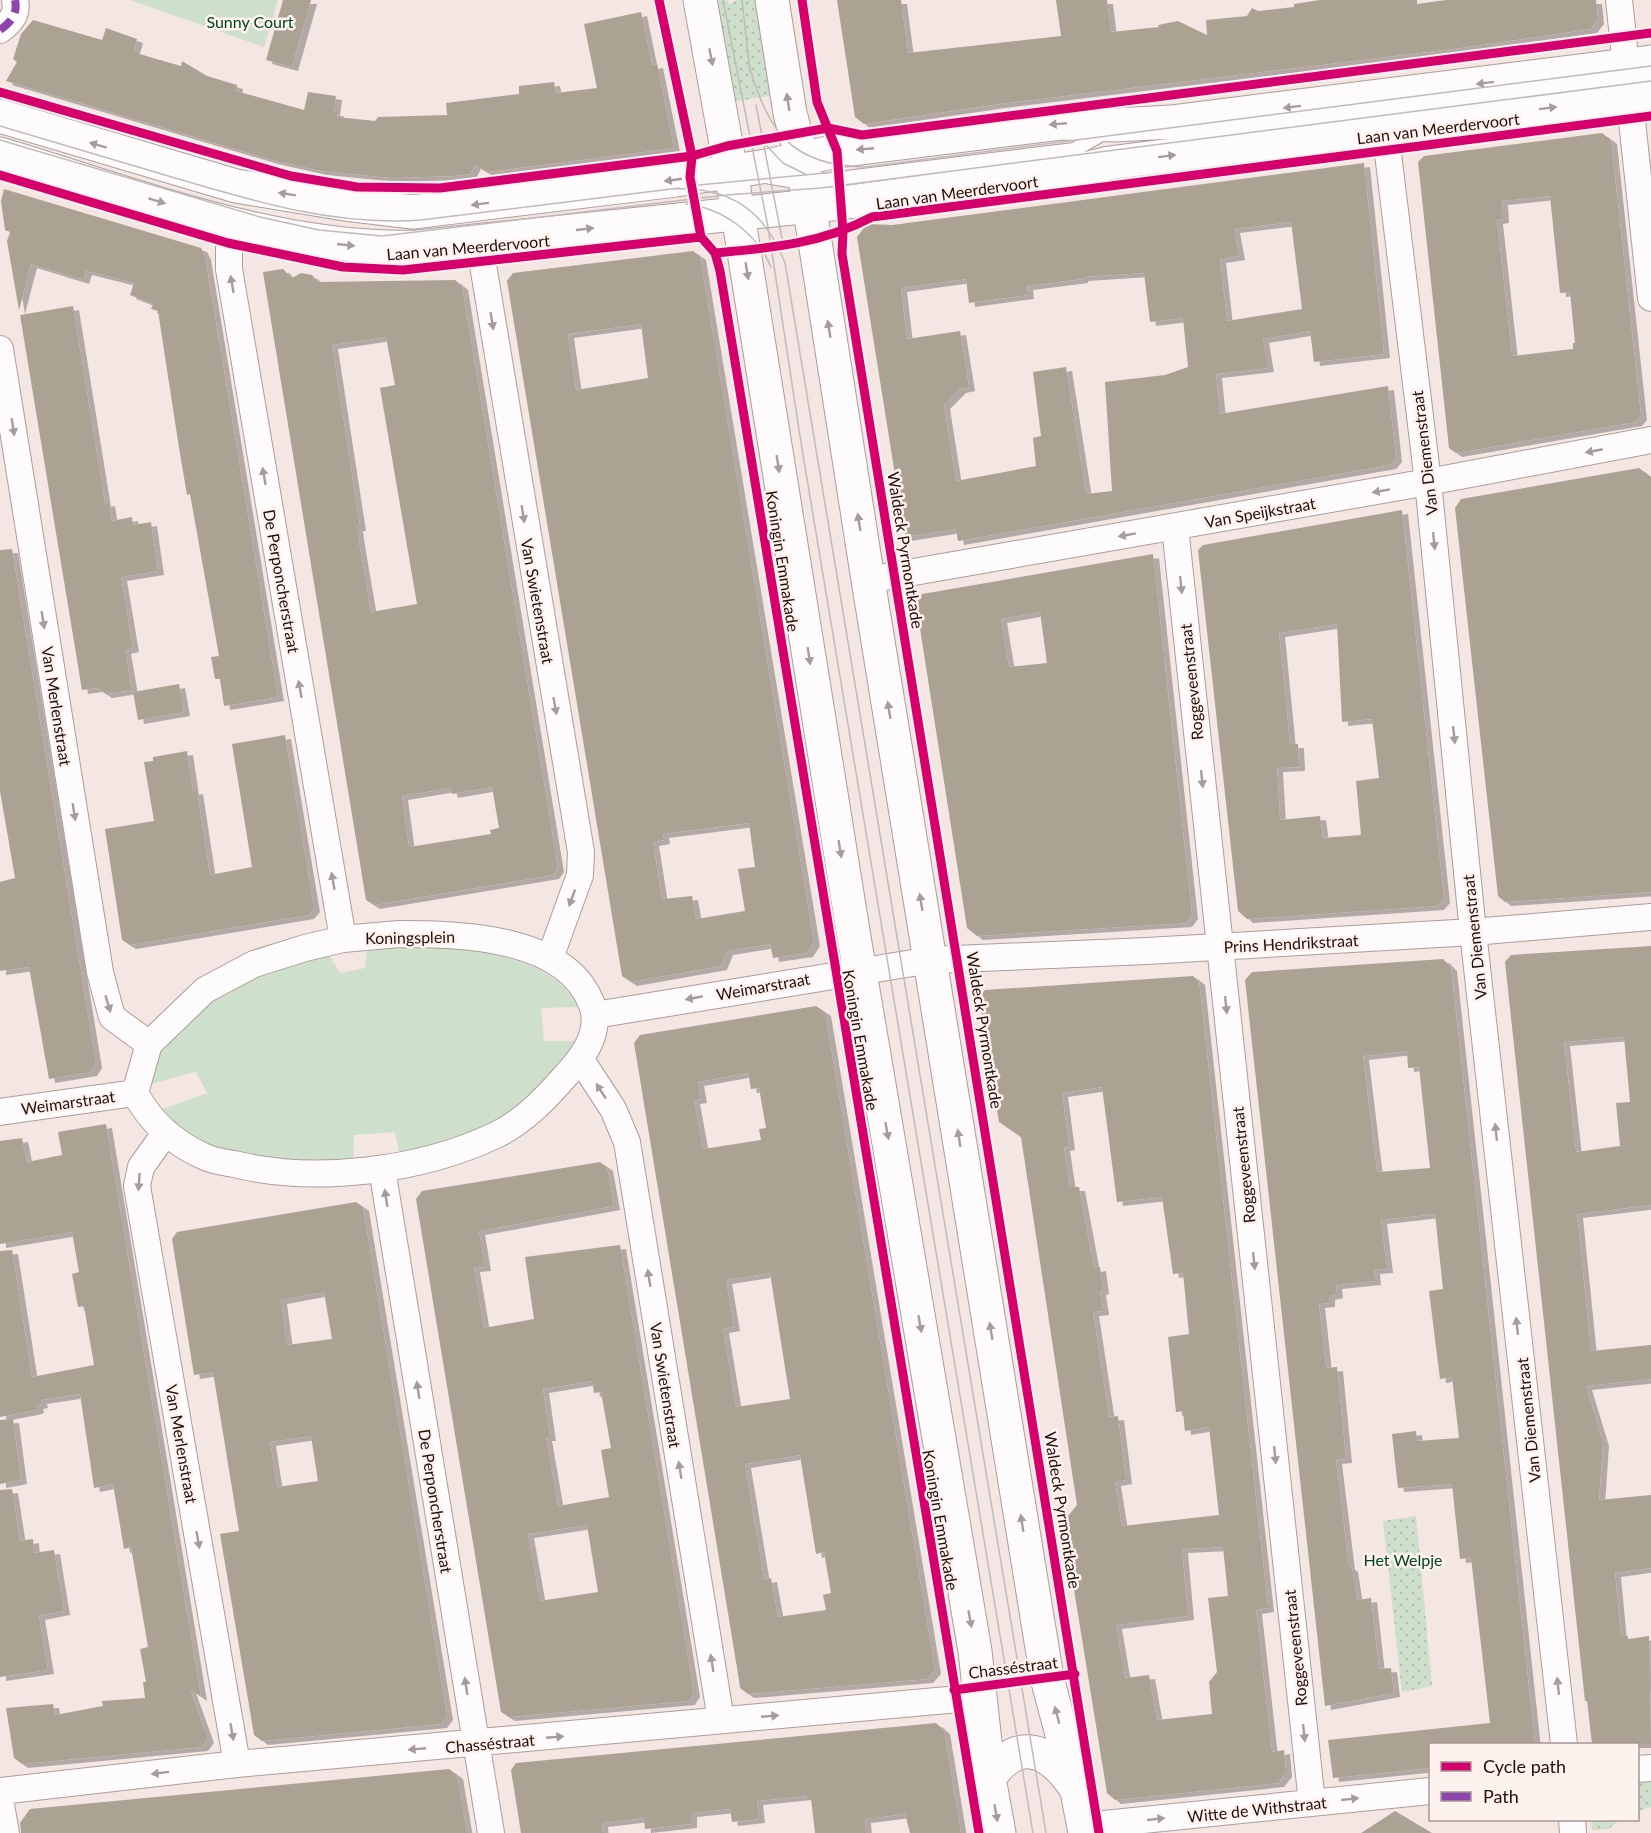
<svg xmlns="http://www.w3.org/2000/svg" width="1651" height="1833" viewBox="0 0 1651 1833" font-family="Lato,sans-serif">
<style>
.grass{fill:url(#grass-dots)}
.park{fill:#cee0cb}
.building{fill:#aca294;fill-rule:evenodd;filter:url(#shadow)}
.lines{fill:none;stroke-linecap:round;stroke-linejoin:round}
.lane-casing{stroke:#ad9d9b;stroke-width:16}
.street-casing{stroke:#ad9d9b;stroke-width:28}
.secondary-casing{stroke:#ad9d9b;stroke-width:35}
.lane{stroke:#fdfbfb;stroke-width:14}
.street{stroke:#fdfbfb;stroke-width:26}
.secondary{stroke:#fdfbfb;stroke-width:33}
.tram{stroke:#bfbbba;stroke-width:1.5}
.quiet{stroke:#8e44ad;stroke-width:8;stroke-dasharray:15 8;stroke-linecap:butt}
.cycleway-casing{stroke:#fef2ef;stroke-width:13}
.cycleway{stroke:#d6006c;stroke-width:9}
.oneway{fill:#a59c9b}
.labels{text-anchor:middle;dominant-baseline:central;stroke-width:5;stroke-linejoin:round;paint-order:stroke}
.park-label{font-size:16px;fill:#00441b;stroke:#fef2ef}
.street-label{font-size:16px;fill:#210e0b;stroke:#fef2ef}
</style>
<defs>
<pattern id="grass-dots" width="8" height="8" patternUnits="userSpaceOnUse" patternTransform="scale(1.5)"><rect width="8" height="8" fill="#cee0cb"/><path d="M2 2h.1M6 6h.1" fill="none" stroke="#b1bfad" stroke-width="1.8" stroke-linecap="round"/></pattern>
<filter id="shadow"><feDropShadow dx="6" dy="4" stdDeviation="0" flood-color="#0004"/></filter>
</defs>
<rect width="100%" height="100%" fill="#f3e6e3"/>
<path class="grass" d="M714,0h14l1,4 8,-4h21l17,95 -44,7z
M1416,1516l16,170 -30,6 -19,-171z
M1651,1780v27l-13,4v-30z
M1591,1820h28l-10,9 -17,1z"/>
<path class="park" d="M130,0h148l-14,47z
M368,944c60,3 180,-1 210,63l-37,1 3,33h34l-12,25 -48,44 -46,24 -72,22 -5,-24 -41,3 -1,28 -96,-2 -69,-22 -31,-28 50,-18 -11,-21 -46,12 9,-42 74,-58 95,-31 12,20 25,-5z"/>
<path class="building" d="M283,0h28l-19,67 -26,-7z
M837,0h64l7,53 153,-17 -5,-36h51l4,32 48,-5 -1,-2 20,-4 29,14 -1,-15 41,-4 5,-8 6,3 36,-4v-3l26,-4h97v4l29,-4h150l2,20 -7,9 -131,19 -461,56 -135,20 -9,-7z
M641,12l11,53 5,-1 17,84 -187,24 -12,-7 -5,9 -18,2 -60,2 -71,-7 -49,-11 -266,-79 11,-19 -4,-3 8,-25 12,-14 69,20 4,-12 31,11 -3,11 6,2 -1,2 42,12 1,-5 25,15 30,9 -1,6 68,19 4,-18 28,4 -2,16h4l-1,5 38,4 3,-4 69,-2 -1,-12 73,-9v-8l35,-4 2,11 41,-5 -13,-64z
M1602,133l9,7 30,276 -5,6 -180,31 -7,-5 -31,-286 6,-6zM1550,196l10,97 10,-1 5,51h-2v6l-61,7 -15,-136 6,-1 -1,-18z
M1364,163l20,191 -70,8 -4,-31 -47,8 5,29 -52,6 4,40 168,-28 8,72 -6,7 -432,76 -2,-12 -51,8 -48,-300 10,-13 25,1zM1291,222l11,87 -75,12 -7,-62 19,-3 -5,-27zM1144,273l6,49 33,-4 5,49 -23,8 -60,7 7,109 -26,3 -20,-127 -33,5 8,64 -8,2 3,28 -80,15 -12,-76 16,-16 9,-2 -9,-56 -53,8 -6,-51 65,-9 3,24 59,-8 -1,-9 55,-7v-2z
M4,189l197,59 4,8 73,441 -54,9 -4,-27h-5l-4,-22 8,-1 -29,-162 -3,1 -8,-47 -21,-137 -7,-2 2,-5 -23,-9 4,-12 -48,-12 -3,9 -52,-16 -12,46 -12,-69 3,-9 -5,-2 -4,-29z
M693,251l7,5 114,686 -7,11 -34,5 -3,-14 -43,7 -6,15 -90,16 -9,-6 -115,-695 6,-8zM641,324l7,54 -72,12 -8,-56zM749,823l6,44 -17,2 7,42 -49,8 -4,-23 -30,3 -9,-57 11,-2 -1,-6z
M283,269l9,9 9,-5 11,2 6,7 137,-2 7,6 96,582 -5,7 -179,30 -8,-5 -103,-628zM386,337l9,48 -15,3 37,216 -46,8 -12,-70 -2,-15h3l-28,-182zM492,787l7,41 -9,2 1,4 -82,13 -7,-51 48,-8 2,6z
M73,306l32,197 4,-1 3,19 20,-4 1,8 18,-3 7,49 -37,6 12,71 -8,2 7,40 -26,4 -9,-6 -15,2 -62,-375z
M1639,468l12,9v415l-146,10 -7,-6 -43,-388 6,-9z
M1402,510l42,389 -6,7 -191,13 -9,-8 -40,-361 5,-5zM1337,624l5,98 30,-3 7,59 -23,3 5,54 -38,3 -3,-22 -40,4 -3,-52 22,-1 -1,-23h-8l-11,-111z
M12,549l84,515 -5,8 -42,7 -20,-112 -29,4v-89l15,-4 -15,-87v-241z
M1153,554l39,361 -6,8 -209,13 -10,-8 -51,-325 6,-9zM1040,612l7,51 -38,4 -8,-48z
M179,684l5,28 -46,8 -5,-28z
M285,735l29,173 -6,7 -178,30 -8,-5 -17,-111 49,-8 -10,-59 9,-1v-4l34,-6 6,40 4,-1 13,85 42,-8 -20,-123z
M1651,946v259l-74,9 14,137 60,-6v34l-65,7 17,56 -4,58 52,-5v73l-36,5 6,63h7v3l21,-3 2,108h-59l-5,-43h-2l-80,-739 6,-7zM1624,1037l6,65 -14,1 4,43 -44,6 -12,-110z
M1443,959l8,8 84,777h-104v24l-98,10 -5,-38 162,-17 -19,-165 -11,1 -8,-75 -54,4 -3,-26 -3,-28 24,-3 1,10 42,-3 -7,-61 -12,2 -11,-88 14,-2 -8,-75 -54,6 6,49 -13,1 1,11 -39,4 1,9 -8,2v7l-10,1 7,64 11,-1 9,92 -10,1 13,106 3,2 5,32 14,-2 8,71 12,-1 3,25 -69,13 -80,-726 7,-8zM1407,1051l1,17 11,-1 11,101 -53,4 -14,-116z
M1193,976l6,5 69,627 -12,2 16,142 12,-2 2,23 -8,10 -163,17 -8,-7 -44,-271 14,-17 -56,-368 -22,-15 -20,-125 6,-7zM1102,1087l15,115 45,-5 11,77 10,-1 6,61 -21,3 8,75 7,-1 2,20 24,-4 10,88 -97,11 -7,-44 11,-2 -8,-64 -9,1 -16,-105 10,-1 -3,-20 3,-1 -3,-23 -6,1 -15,-81h-9l-6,-40 5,-1 -7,-53zM1223,1547l5,49 -20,2 9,74 -8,10 3,32 -55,6 -8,-45 -24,3 -9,-53 72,-9 -6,-67z
M816,1006l9,6 110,658 -8,9 -179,15 -8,-6 -1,-8 -105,-637 6,-8zM748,1073l3,16 8,-1 7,40 -7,1 2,11 -58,9 -9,-49 7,-1 -3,-17zM770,1273l20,126 -54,8 -13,-78 11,-2 -8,-47zM800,1455l16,99 8,-2 7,41 -8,2 3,15 -48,7 -7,-39 -7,1 -19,-115z
M106,1124l95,573 -11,-8 18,50 -6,8 -180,17 -8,-6 -8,-50 47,-4 2,11 48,-9 -1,-5 43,-3 -2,-16h3l-6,-33 8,-2 -17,-100 -7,2 -11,-65 -19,4 -14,-94 -39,6 1,4 -5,1 1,4 -6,2 -32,6v-166l12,-1 20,127 62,-12 -10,-59 -6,1 -6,-33 7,-2 -7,-40 -72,12v-103l22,-3 5,24 35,-7 -4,-23z
M600,1162l7,5 7,39 -135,25 6,36 -11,1 10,60 50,-9 -9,-62 95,-12 74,448 -5,8 -180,16 -8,-5 -85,-513 6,-8zM592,1381l2,12 7,-1 10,56 -10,2 8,47 -51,9 -12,-69h4l-7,-48zM587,1525l11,67 -58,9 -12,-67z
M356,1202l7,5 84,509 -6,8 -179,17 -8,-6 -34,-201 19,-3 -26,-159 -19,3 -22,-136 5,-7zM324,1292l8,47 -45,6 -6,-45zM311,1436l7,45 -41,6 -7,-45z
M13,1419l8,61 -21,4v-64z
M12,1489l8,52 13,-2 1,14 20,-3 10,61 -25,5 9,54 -48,7v-187z
M936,1723l8,7 17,103h-51l-5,-19 -40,5 1,14h-51l-4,-34h-4l-1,-3 -49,5 2,18 -27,3 -2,-13 -39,4v11l-46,5 -1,-11 -42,5 1,10h-82l-10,-63 5,-7z
M449,1769l8,6 10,58h-446l-1,-10 10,-14z
M1395,1811l37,22h-71z"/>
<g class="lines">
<defs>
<path id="lane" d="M766,176l40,7 268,-33 31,-18"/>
<path id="street" d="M1619,0l32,298
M0,30c11,-8 18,-16 15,-30
M1385,129l43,353 45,450 91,812
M229,222v47l114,670
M479,241l102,611 -1,23 -30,83
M0,349l100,623 12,45 37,27
M1175,527l137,1276
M868,580l560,-98 223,-42
M399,934c61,0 168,2 193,71 9,25 -7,50 -24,68 -21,24 -43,48 -72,62 -76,36 -180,49 -262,29 -10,-2 -22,-3 -31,-8 -29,-13 -53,-35 -68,-63l14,-49 56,-54 49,-26 51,-16 38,-9z
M595,1015l336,-55 216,-9 326,-19 178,-15
M581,1060l32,49 14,33 94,578
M0,1112l135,-19
M166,1132l-25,35 -4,19 100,578
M382,1169l109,664
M1638,1769l13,-1
M0,1791l237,-27 744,-67
M0,1799l6,34
M1572,1820l1,13
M1084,1826l346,-35"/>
<path id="secondary" d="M700,0l31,171 123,766 121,714 14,127 10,55
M772,0l18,113 12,46 66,421 179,1098 30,113 8,42
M0,116l236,70 109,18 68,8 263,-32 91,-14 70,-15 225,-28 54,2 55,-3 480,-60
M0,154c134,40 276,97 417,93l424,-44 227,-30 41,-10 542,-69
M989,1778c30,-43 61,-28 86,9"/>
</defs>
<use href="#lane" class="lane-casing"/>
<use href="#street" class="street-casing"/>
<use href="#secondary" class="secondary-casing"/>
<use href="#lane" class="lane"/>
<use href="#street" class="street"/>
<use href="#secondary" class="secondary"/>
<path class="tram" d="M723,0l45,227 34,222 231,1384
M742,0l8,72
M749,66c20,66 42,100 117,101l785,-101
M756,105l28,144
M0,126c58,17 117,35 175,52 81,24 160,48 246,42l258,-32
M0,140l260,77 59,13 63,6 344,-41 95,-7 830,-107
M763,142l20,21 22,11
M699,185l147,-14
M671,189c58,-3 93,20 114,74l261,1570
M686,204c36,4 71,29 85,63"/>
<path class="quiet" d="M0,30c11,-8 18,-16 15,-30"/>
<defs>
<path id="cycleway" d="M659,0l33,156 -2,21 11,60
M802,0l15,102 20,49 6,81 -1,22 257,1579
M0,92l291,84 66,11 83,1 252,-32 35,-10 101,-18 34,7 789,-102
M0,175l228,68 115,24 60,3 298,-33
M701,237l14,16 5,18 259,1562
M715,253c56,-5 106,-9 157,-36l779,-101
M954,1690l121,-16"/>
</defs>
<use href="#cycleway" class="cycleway-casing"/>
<use href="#cycleway" class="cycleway"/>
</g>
<defs><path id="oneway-solid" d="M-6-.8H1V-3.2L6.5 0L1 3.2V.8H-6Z" transform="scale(1.5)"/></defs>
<g class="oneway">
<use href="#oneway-solid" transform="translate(711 57) rotate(79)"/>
<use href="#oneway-solid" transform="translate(1485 83) rotate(173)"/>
<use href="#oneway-solid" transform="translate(788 102) rotate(-99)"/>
<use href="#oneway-solid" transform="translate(1292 107) rotate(173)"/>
<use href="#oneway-solid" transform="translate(1548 108) rotate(-7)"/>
<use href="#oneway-solid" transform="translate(1058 124) rotate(175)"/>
<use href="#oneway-solid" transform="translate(98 145) rotate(-163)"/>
<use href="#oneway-solid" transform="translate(865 149) rotate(175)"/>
<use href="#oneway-solid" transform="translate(1167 156) rotate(-7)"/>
<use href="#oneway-solid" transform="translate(673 180) rotate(172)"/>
<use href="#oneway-solid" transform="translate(287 194) rotate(-171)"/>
<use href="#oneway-solid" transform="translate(157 201) rotate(17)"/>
<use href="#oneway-solid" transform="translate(480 204) rotate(173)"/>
<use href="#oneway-solid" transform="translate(585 229) rotate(-6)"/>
<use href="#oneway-solid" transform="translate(346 245) rotate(6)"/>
<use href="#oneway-solid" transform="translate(747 271) rotate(81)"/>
<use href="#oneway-solid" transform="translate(232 284) rotate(-100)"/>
<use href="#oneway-solid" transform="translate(492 321) rotate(81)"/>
<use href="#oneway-solid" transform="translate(829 329) rotate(-99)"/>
<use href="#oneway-solid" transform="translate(13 427) rotate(81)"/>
<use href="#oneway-solid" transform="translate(1594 451) rotate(169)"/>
<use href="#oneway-solid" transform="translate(778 464) rotate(81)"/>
<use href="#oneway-solid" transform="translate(264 476) rotate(-100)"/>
<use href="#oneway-solid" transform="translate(1381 491) rotate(170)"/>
<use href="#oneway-solid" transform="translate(523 514) rotate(81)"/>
<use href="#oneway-solid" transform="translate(859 522) rotate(-99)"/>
<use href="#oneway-solid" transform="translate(1127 535) rotate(170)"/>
<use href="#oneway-solid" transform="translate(1434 541) rotate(84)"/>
<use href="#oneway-solid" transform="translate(1181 585) rotate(84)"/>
<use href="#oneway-solid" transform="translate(43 620) rotate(81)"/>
<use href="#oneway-solid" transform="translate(809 656) rotate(81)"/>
<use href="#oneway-solid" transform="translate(300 689) rotate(-100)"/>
<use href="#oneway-solid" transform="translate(555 706) rotate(80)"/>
<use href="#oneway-solid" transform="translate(889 710) rotate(-99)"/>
<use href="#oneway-solid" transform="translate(1454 735) rotate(84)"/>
<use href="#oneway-solid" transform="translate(1202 779) rotate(84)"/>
<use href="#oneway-solid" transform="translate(74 812) rotate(81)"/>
<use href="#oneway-solid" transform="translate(840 849) rotate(81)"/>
<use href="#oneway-solid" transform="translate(333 881) rotate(-100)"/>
<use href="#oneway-solid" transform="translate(572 898) rotate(110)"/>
<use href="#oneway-solid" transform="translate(921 902) rotate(-99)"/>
<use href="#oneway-solid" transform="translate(694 998) rotate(170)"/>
<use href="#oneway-solid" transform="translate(108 1004) rotate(73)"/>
<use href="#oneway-solid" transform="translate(1226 1005) rotate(84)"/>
<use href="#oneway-solid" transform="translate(601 1091) rotate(-123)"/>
<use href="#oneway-solid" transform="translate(887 1131) rotate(80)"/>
<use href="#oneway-solid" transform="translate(1496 1132) rotate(-96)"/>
<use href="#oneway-solid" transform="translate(959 1138) rotate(-99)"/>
<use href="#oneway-solid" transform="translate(139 1182) rotate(94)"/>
<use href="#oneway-solid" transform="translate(386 1198) rotate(-99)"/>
<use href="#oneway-solid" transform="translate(1254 1261) rotate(84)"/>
<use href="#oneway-solid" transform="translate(649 1278) rotate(-99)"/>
<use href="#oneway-solid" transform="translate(920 1324) rotate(80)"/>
<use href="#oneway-solid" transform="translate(1517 1326) rotate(-96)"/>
<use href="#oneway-solid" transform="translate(991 1331) rotate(-99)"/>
<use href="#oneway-solid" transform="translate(418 1390) rotate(-99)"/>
<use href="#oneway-solid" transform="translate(1275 1455) rotate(84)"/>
<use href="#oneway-solid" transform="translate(680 1470) rotate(-99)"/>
<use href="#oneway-solid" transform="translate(1022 1523) rotate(-99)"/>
<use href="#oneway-solid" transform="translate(198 1540) rotate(80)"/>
<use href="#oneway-solid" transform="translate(970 1619) rotate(80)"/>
<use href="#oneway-solid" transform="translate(712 1663) rotate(-99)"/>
<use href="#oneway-solid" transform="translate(466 1686) rotate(-99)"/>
<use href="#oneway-solid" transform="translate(1558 1686) rotate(-96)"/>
<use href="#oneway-solid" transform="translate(1057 1715) rotate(-105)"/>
<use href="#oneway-solid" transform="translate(770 1716) rotate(-5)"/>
<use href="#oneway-solid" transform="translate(232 1732) rotate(80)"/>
<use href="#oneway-solid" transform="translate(1304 1733) rotate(84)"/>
<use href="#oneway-solid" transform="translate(555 1737) rotate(-5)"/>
<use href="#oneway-solid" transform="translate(417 1749) rotate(175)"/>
<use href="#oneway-solid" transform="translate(160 1773) rotate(173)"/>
<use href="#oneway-solid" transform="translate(1350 1799) rotate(-6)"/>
<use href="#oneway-solid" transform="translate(996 1813) rotate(80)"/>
<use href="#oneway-solid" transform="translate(1156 1819) rotate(-6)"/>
</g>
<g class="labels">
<g class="park-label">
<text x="250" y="21">Sunny Court</text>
<text x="1403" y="1559">Het Welpje</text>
</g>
<g class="street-label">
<text transform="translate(1438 128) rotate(-7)">Laan van Meerdervoort</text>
<text transform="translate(957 192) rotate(-8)">Laan van Meerdervoort</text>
<text transform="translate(468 247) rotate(-5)">Laan van Meerdervoort</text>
<text transform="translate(1424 453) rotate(-97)">Van Diemenstraat</text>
<text transform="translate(1260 512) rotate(-10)">Van Speijkstraat</text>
<text transform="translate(906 550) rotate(81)">Waldeck Pyrmontkade</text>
<text transform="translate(783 561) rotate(81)">Koningin Emmakade</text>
<text transform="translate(282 581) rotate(80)">De Perponcherstraat</text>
<text transform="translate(538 601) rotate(80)">Van Swietenstraat</text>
<text transform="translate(1191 682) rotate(-96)">Roggeveenstraat</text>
<text transform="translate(57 706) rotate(81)">Van Merlenstraat</text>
<text transform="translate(410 937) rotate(-1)">Koningsplein</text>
<text transform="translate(1474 937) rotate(-96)">Van Diemenstraat</text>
<text transform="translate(1291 943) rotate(-3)">Prins Hendrikstraat</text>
<text transform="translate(763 986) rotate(-10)">Weimarstraat</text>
<text transform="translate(985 1030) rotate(81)">Waldeck Pyrmontkade</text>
<text transform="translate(861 1040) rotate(80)">Koningin Emmakade</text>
<text transform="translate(68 1102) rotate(-8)">Weimarstraat</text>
<text transform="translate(1243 1165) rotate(-96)">Roggeveenstraat</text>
<text transform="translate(666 1385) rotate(81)">Van Swietenstraat</text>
<text transform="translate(1528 1420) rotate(-96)">Van Diemenstraat</text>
<text transform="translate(182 1444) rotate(80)">Van Merlenstraat</text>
<text transform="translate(436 1501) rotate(81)">De Perponcherstraat</text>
<text transform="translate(1063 1510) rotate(81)">Waldeck Pyrmontkade</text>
<text transform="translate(941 1520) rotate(80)">Koningin Emmakade</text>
<text transform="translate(1295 1648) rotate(-96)">Roggeveenstraat</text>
<text transform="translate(1013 1667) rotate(-7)">Chasséstraat</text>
<text transform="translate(490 1743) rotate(-5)">Chasséstraat</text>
<text transform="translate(1257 1809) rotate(-6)">Witte de Withstraat</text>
</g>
</g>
<rect x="1429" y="1743" width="210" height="78" fill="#fef2ef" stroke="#a69794" stroke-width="1.5"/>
<rect x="1441" y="1762" width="30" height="9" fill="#d6006c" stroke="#a69794" stroke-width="1.5"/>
<text x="1483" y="1773" font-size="18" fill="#210e0b">Cycle path</text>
<rect x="1441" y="1792" width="30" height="9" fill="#8e44ad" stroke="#a69794" stroke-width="1.5"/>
<text x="1483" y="1803" font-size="18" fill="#210e0b">Path</text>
</svg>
